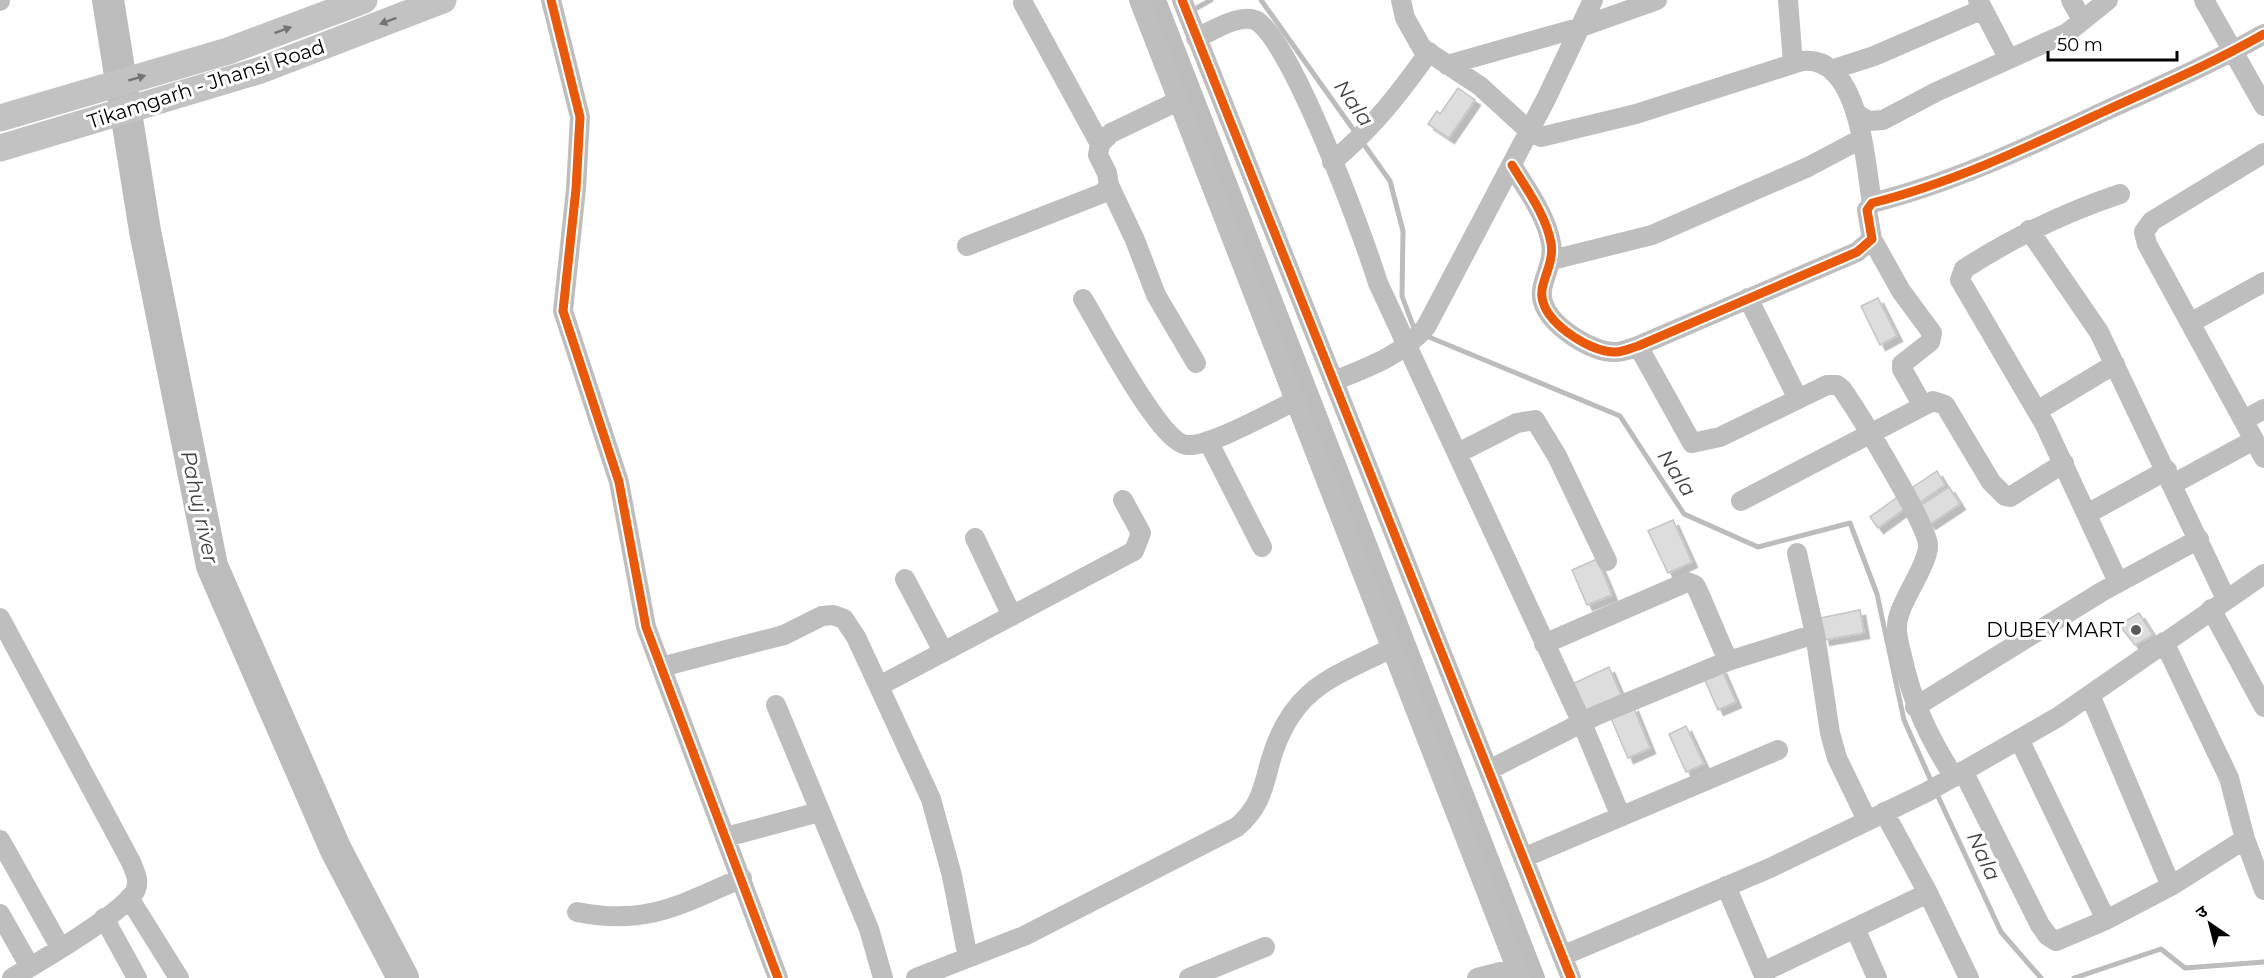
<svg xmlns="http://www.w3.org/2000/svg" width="2264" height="978" viewBox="0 0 2264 978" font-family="Montserrat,'Noto Sans Devanagari',sans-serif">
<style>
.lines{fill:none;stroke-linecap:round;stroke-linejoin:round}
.stream{stroke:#bcbcbc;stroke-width:5}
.canal{stroke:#bcbcbc;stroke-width:18}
.river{stroke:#bcbcbc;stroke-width:32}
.building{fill:#ddd;stroke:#c5c5c5;stroke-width:1.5;filter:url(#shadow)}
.street{stroke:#bebebe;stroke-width:20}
.secondary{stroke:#c2c2c2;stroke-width:27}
.cycleway-casing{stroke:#fff;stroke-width:13}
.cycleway{stroke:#e8590c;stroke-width:9}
.oneway{fill:#747474}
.poi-dot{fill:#595959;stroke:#fff;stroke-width:2}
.labels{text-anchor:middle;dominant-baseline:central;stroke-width:6;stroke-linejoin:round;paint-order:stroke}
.street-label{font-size:20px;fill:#000;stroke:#fff}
.poi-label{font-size:20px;fill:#000;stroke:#fff;text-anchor:end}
.water-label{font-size:21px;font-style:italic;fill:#414141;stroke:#fff}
</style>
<defs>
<filter id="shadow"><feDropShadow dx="5.5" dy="5.5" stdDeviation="0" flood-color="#0004"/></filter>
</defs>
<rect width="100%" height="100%" fill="#fff"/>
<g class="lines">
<path class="stream" d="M1261,0l129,181 13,50 -1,65 13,35
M1193,10l18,-10
M1424,335l196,81 64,98 74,33 92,-24 27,71 27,126 28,63
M1936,792l65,140 40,46
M2074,978l87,-29 24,19 79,-6"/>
<path class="canal" d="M1157,0l379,978"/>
<path class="river" d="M108,0l37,231 67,335 124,284 67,128"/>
</g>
<path class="building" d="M1458,88l17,12 -26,38 -21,-14 9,-13 3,3z
M1878,298l19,38 -17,9 -19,-39z
M1937,471l8,14 -29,20 -9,-14z
M1949,487l11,17 -30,20 -12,-17z
M1899,496l8,11 -29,21 -8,-11z
M1673,520l19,42 -24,11 -20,-42z
M1597,559l15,36 -25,10 -15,-35z
M1860,610l4,23 -40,7 -4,-22z
M2139,613l14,22 -18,10 -16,-20z
M1609,667l12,28 -36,16 -13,-27z
M1721,668l15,34 -18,8 -15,-34z
M1633,706l17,42 -22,10 -18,-42z
M1686,726l18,38 -18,8 -17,-38z"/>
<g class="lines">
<path class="street" d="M551,0l29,117 -4,72 -13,122 56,171 27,145 132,351
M1139,0l381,978
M1182,0l389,978
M1401,0l4,18 17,30 58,38 48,44 13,7 95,-23 166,-53c58,-7 63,102 70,142
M1788,0l5,63
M1978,0l31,59
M2071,0l11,20
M2204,0l60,106
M0,1v-1
M1023,3l77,141
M1196,38c15,-6 45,-26 61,-17 36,23 106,214 121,262l204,440 39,94
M1447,65l131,-37 79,-28
M1834,69l40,-13 109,-47
M1857,114l11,7 15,-1 53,-28 131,-59 41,-33
M2264,153l-112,68 -8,11 3,12 117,214
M1332,162c40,-33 67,-68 97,-110
M1512,165c15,25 34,50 39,78 4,23 -14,41 -8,59 7,24 49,51 73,50 7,0 15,-4 22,-6l219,-94 15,-13 -5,-29 5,-7c81,-20 160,-58 235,-93 53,-24 106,-47 157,-76
M1109,185l26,55 21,55 40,68
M2029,230l70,102 127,267
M1872,239l29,52 31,42 -2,9 -28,22v5l21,37
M967,246l136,-53 6,-8 -2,-12 -9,-18 2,-11 11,-11 67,-32
M1552,260l100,-25 156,-68 53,-28
M1748,298l50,101
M1083,299c16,26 77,144 104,146 23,2 86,-34 110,-45
M2190,323l74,-41
M1638,346l54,97 28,-6 107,-52h10l5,4c16,23 85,135 86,156 1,16 -22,49 -28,67 -6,15 -2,28 2,44 10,46 27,82 52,121
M1334,381c34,-14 67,-25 92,-54l120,-228 47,-99
M2037,411l78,-47
M2244,420l20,-11
M1208,441l54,106
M1458,453l59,-30 18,-3 22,36 50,105
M2173,484l81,-44
M1741,501l192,-100 12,4 46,77 14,14 5,1 54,-34
M2087,514l80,-44
M975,538l37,78
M1797,553l18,81 15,99 7,25 30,62
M905,579l38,72
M2118,582l-73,-157 -85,-145 4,-11c50,-32 99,-56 156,-75
M2211,609l53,98
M0,618l131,244c4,10 10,21 3,31 -16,23 -95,69 -122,85
M2164,642l65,136 16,61 19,51
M1544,644l143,-62 8,3 4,8 29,68
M661,667l123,-32 38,-19 11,-1 11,4 12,18 75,162 21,77 16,82
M879,686l255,-135 7,-18 -18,-33
M2090,695l81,191
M776,705l93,224 14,49
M1915,707l188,-116 96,-52
M2019,739l87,181
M1489,770l106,-54 133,-55 87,-27
M1963,771l77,154 8,11 8,5 50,-21 65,-34 74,-47
M1884,812l44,81 41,85
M726,837l93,-25
M0,840l60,107
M1523,858l255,-108
M1726,886l39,92
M129,898l50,80
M577,912c69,14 103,-7 165,-34
M0,914l30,53
M104,918l33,60
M1855,928l22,50
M1562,956l208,-88 157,-76 131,-75 206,-143
M1763,972l165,-79
M916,978l108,-42 213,-109c24,-21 26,-39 34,-68 21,-70 59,-81 119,-110
M1189,978l76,-31
M1477,978l39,-10"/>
<path class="secondary" d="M0,118l228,-67 136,-51
M0,148l261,-78 182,-70"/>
<defs>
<path id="cycleway" d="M551,0l29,117 -4,72 -13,122 56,171 27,145 132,351
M1182,0l389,978
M1512,165c15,25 34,50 39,78 4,23 -14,41 -8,59 7,24 49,51 73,50 7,0 15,-4 22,-6l219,-94 15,-13 -5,-29 5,-7c81,-20 160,-58 235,-93 53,-24 106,-47 157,-76"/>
</defs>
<use href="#cycleway" class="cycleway-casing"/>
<use href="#cycleway" class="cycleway"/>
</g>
<defs><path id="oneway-solid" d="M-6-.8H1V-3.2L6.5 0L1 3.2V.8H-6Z" transform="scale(1.5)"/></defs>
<g class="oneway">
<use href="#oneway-solid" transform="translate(388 21) rotate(159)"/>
<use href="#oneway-solid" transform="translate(283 30) rotate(-20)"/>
<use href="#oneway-solid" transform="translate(137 78) rotate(-16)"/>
</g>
<circle class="poi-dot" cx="2136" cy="630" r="6"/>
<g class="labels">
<g class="street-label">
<text transform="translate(206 84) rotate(-18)">Tikamgarh - Jhansi Road</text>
</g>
<g class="poi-label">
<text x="2124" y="630">DUBEY MART</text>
</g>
<g class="water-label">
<text transform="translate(1354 103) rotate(55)">Nala</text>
<text transform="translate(1677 473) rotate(57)">Nala</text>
<text transform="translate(200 507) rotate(78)">Pahuj river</text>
<text transform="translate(1984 856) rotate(65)">Nala</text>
</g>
</g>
<g transform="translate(2210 924) rotate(325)" stroke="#ffffff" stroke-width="4.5" paint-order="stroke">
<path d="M0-4.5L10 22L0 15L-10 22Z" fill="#000000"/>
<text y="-9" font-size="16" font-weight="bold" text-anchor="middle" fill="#000000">उ</text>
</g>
<path d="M2048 51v9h129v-9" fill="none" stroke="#000000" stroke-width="3"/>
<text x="2057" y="51" font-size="18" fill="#000000" stroke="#ffffff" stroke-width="4.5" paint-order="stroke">50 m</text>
</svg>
